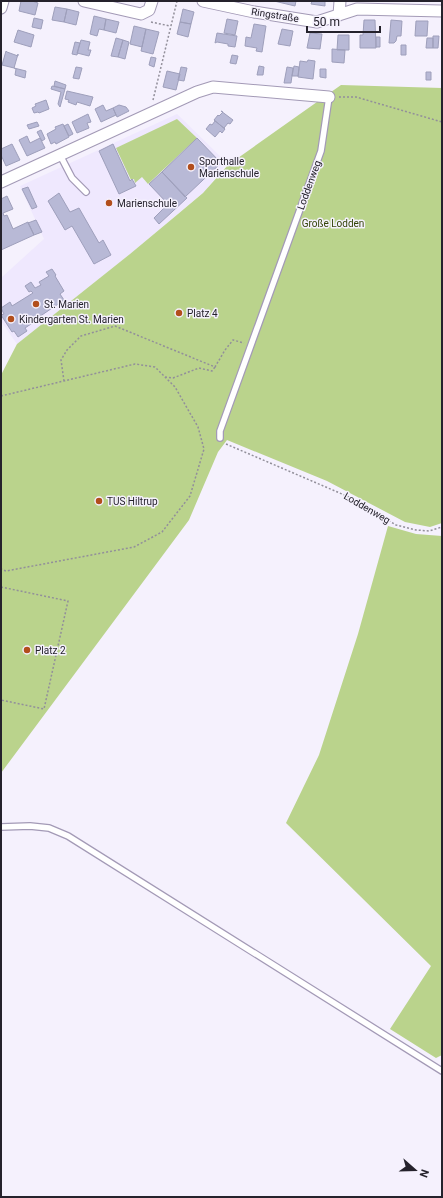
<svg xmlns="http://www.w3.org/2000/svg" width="443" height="1198" viewBox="0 0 443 1198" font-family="Roboto,sans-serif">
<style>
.built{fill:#efe8fe}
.green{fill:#bad38c}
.building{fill:#b8b9d6;stroke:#9e9fbb}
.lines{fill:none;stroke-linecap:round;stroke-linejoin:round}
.service-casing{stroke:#a39ab6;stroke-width:8}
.minor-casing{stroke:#a39ab6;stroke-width:13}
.path{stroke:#928f9a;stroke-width:1.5;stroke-dasharray:2 2;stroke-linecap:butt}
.service{stroke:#fff;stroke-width:5.5}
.minor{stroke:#fff;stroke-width:11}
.poi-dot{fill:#b24e1c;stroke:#f5f1fd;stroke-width:1.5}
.labels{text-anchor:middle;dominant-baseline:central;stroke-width:3;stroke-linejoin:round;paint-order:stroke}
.street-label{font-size:10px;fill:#25222c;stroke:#f5f1fd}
.poi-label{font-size:10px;fill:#25222c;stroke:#f5f1fd;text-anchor:start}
.park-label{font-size:10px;fill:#334306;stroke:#f5f1fd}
</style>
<rect width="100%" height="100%" fill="#f5f1fd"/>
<path class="built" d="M177,114l50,49 -22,28 -75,63 -113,90 -16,-23v-43l43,-39 -24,-53z"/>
<path class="green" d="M341,85l101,3v435l-12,4 -25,-5 -78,-41 -100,-41 -9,12 -29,68 -188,253v-398l16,-31 113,-90 48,-40 25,-21 25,-28z
M177,119l20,19 -49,46 -6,-7 -7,6 -1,-4 -3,1 -15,-32z
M388,526l28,8 26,2v519l-6,3 -46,-29 41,-63 -145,-143 33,-68 39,-121z"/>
<path class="building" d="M21,1h11l6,2 -3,12 -16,-4z
M274,1h22l-1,5z
M312,1h13v5l-14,-2z
M55,7l12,2 -3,13 -12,-2z
M67,9l12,3 -3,13 -12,-3z
M183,9l11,3 -3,12 -11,-2z
M94,16l12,3 -2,11 -5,-1 -2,7 -7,-2z
M34,18l9,2 -2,9 -9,-2z
M106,19l13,3 -3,11 -12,-3z
M227,19l11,2 -3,14 -11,-2z
M364,20h11l1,28h-16v-13h3z
M391,20l11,1 -1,15h-4l-1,5 -2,2h-5z
M416,21h12l-1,15h-12z
M180,22l11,2 -3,13 -11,-3z
M254,24l12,2 -4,26 -6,-1 1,-3 -12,-2 1,-9 5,1z
M134,26l12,3 -4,18 -12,-3z
M146,29l13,3 -6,22 -12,-3z
M282,29l11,2 -3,15 -12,-2z
M18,30l16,5 -3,12 -17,-5z
M217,33l20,3 -2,11 -7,-1v-2l-11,-2 -2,1z
M310,33l12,1 -2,15 -13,-1z
M338,35h11v15h-12z
M433,36h6l-1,12h-5z
M376,37h4v10h-4z
M116,38l7,2 -5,17 -7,-1z
M427,38h6v10h-7z
M81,40l9,2 -2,8h3l-2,6 -12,-3z
M123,40l6,2 -4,17 -7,-2z
M75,42l5,1 -3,12 -5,-1z
M401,45h5v10h-5z
M332,49l13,1 -1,13 -12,-1z
M6,51l1,1 11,4v-2l-4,14 -12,-3z
M232,55l6,1 -2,8 -6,-1z
M151,57l5,1 -2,9 -5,-2z
M308,60l7,1 -2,18 -15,-2 2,-16 7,1z
M259,66l5,1 -1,8h-6z
M294,66l5,1 -1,9h-6z
M76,67l6,1 -3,11 -6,-1z
M181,67l6,1 -3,13 -6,-1z
M287,67l6,1 -2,15h-7z
M14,68l12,3 -1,7 -10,-3 1,-6z
M320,69h6v9l-6,-1z
M167,71l13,3 -4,16 -13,-3z
M426,72h5v8h-5z
M55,81l11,4 -1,4 -11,-3z
M52,86l13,3 -5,18 -2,-3 3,-12 -10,-3z
M67,91l26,6 -3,9 -13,-4 -1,3 -8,-3 1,-2 -4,-1z
M46,100l3,9 -10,4 -1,-1 -4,1 -2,-5 4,-2 -1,-2z
M103,105l3,6 7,-3 3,7 -15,7 -6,-13z
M119,105l7,2 3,4 -12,6 -4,-9z
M221,111l12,9 -3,4 -2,-1 -4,5 1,1 -11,-9 4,-5 1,1 4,-4z
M88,114l3,8 -4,1 2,5 -12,5 -5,-11z
M214,120l11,9 -3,4 -2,-2 -5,6 -9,-8 4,-5 2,1 3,-4z
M37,122l2,4 -10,3 -2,-4z
M63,124l6,13 -13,7 -1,-2 -4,2 -4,-10 9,-5 -1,-2z
M68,124l5,10 -4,2 -5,-10z
M41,130l4,9 -3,2 -5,-9z
M27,136l3,7 10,-5 5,10 -18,8 -8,-16z
M197,138l24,25 -36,34 -23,-25z
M12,144l8,16 -14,6 -5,-11v-6z
M113,144l17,37 2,-2 4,7 -17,8 -20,-43z
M162,172l25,26 -28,26 -5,-6 14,-14 -19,-20z
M28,187l9,20 -5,2 -10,-20z
M59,193l11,19 9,-4 20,35 4,-3 8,15 -17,9 -22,-38 -7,4 -17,-29z
M7,196l6,13 -10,4 1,3 3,-1 6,14 15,-7 6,13 -33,15v-51z
M36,220l6,12 -8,3 -6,-12z
M52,269l4,6 -1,1 9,15 -4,3 4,6 -28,19 1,1 -12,8 2,3 -9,6 -4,-6 -2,1 -11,-17 3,-1 -3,-6 9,-6 2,4 21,-13 -2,-2 -2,1 -4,-6 6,-4 4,6 6,-3 -2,-3 10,-6 -3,-4z"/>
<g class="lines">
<defs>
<path id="service" d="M60,155l12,23 14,14
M220,438v-7l101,-280 8,-54
M1,827l29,-1 19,2 19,8 374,235"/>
<path id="minor" d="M84,1l57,13 8,-4 3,-9
M203,1l51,11 63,10 40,-13 85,2
M1,8l2,-7
M339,15l1,-14
M1,182l196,-90 16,-5 116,10"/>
</defs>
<use href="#service" class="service-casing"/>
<use href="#minor" class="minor-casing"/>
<path class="path" d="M151,22l19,4
M339,97h17l86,25
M153,100l24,-99
M165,377l8,1 26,-10 13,3 3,-4
M64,381l-3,-21 6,-10 14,-14 34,-10 100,41 10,-17 8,-10 11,3
M1,396l134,-32 20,3 20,20 23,40 6,22 -14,47 -28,36 -28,15 -128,24 -5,-2
M226,444l123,53 47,28 20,5 13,1 13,-4
M1,587l67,14 -24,108 -43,-9"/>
<use href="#service" class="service"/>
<use href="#minor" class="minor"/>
</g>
<g class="poi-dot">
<circle cx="191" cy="167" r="4"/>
<circle cx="109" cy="203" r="4"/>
<circle cx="36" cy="304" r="4"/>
<circle cx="179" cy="313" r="4"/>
<circle cx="11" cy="319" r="4"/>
<circle cx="99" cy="501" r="4"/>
<circle cx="27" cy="650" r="4"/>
</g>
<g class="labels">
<g class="street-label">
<text transform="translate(275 15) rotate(9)">Ringstraße</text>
<text transform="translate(309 185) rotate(-70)">Loddenweg</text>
<text transform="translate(367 508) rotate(30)">Loddenweg</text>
</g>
<g class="poi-label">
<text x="199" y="161">Sporthalle<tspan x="199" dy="12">Marienschule</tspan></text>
<text x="117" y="203">Marienschule</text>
<text x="44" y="304">St. Marien</text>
<text x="187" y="313">Platz 4</text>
<text x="19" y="319">Kindergarten St. Marien</text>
<text x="107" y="501">TUS Hiltrup</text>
<text x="35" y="650">Platz 2</text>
</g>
<g class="park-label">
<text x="333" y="223">Große Lodden</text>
</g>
</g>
<rect width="443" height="1198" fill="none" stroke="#25222c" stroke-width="4"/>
<g transform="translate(415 1170) rotate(110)" stroke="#f5f1fd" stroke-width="3" paint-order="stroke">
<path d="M0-3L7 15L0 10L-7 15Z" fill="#25222c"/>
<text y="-6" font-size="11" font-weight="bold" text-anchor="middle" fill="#25222c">N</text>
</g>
<path d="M307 26v6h73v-6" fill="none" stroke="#25222c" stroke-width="2"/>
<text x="313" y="26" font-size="12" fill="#25222c" stroke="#f5f1fd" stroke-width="3" paint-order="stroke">50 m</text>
</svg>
